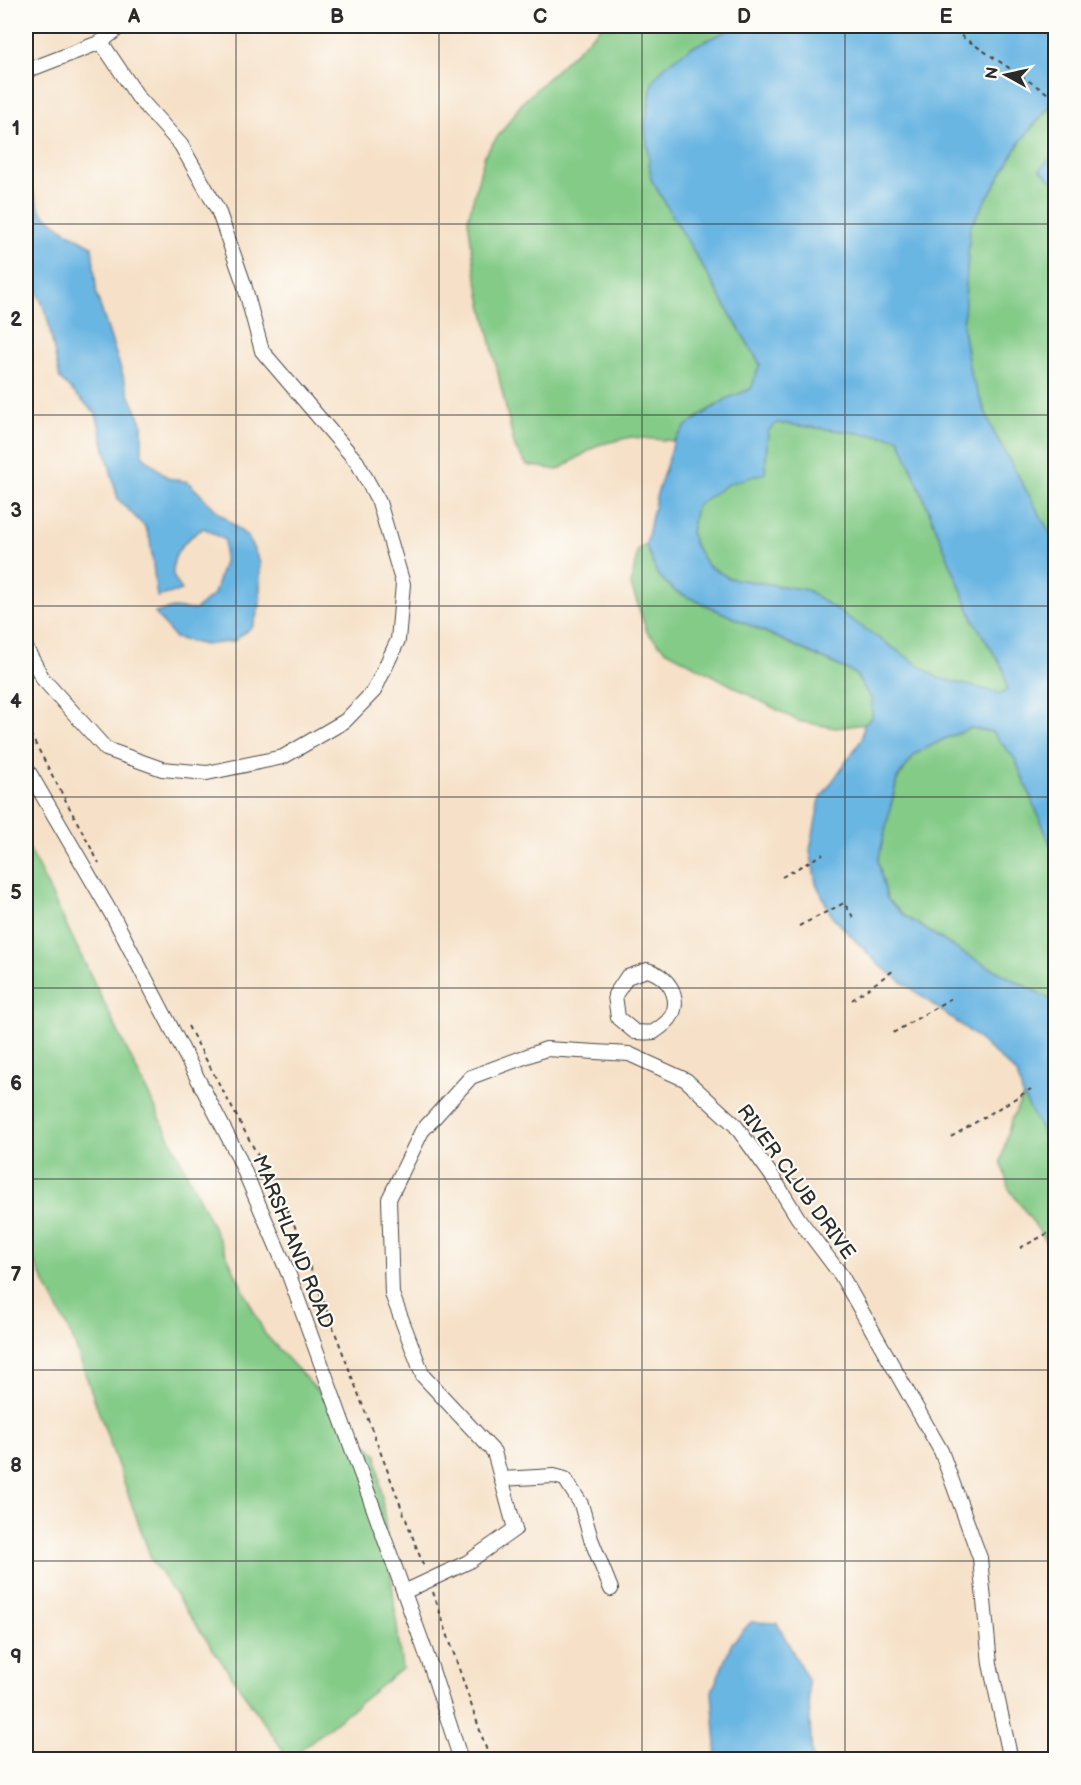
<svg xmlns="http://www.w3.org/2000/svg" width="1081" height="1785" viewBox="0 0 1081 1785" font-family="'Balsamiq Sans',sans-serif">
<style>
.green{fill:#83cb87;stroke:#577b59;stroke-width:1.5}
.water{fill:#6ab6e3;stroke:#4a7087;stroke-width:1.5;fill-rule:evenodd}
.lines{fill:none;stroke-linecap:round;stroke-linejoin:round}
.minor-casing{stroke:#494643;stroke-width:16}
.path{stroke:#494643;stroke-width:2;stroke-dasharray:4.5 4.5;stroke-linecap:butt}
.minor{stroke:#fff;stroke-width:14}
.grid{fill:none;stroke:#2b2b2b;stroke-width:1.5;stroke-opacity:0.55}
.labels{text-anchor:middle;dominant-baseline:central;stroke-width:4.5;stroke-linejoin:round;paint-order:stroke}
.street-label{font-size:20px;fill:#2b2b2b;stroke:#fdfcf7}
.neatline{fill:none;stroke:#2b2b2b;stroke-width:2}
.grid-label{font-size:20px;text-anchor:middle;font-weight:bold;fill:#2b2b2b}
</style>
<rect width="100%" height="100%" fill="#fdfcf7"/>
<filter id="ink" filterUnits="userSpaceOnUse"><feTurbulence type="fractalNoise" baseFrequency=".0167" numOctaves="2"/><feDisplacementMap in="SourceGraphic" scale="12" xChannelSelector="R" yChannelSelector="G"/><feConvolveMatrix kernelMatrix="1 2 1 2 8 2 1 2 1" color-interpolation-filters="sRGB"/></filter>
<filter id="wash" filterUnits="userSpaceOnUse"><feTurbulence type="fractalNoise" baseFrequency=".008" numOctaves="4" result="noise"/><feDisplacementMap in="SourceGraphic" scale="24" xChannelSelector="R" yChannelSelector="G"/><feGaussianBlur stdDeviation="1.35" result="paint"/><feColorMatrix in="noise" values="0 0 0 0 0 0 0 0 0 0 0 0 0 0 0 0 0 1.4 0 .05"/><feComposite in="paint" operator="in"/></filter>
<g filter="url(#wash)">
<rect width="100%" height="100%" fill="#f6e1c8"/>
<path class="green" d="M602,26h136l-48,22 -39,131 109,185 -9,25c-30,11 -57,27 -77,52l-43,-4 -33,8 -40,25 -31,-5 -12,-17 -39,-171 -8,-58 17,-65 38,-52z
M1029,26h26v10z
M1055,101v52l-15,17 16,13 -1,359 -62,-111 -23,-58 -7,-45 6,-101 53,-88z
M777,423l122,15 75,183 30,49 3,20 -5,5 -64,-17 -131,-88 -78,-12 -22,-13 -13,-21 -3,-12 5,-26 32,-22 36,-12 4,-41z
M646,545l11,29 18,17 179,82 18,27v18l-8,6 -28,4 -38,-7 -133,-71 -18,-18 -16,-47 7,-36z
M971,728l21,4 23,27 40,96v147l-92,-49 -60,-38 -16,-16 -9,-38 19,-81 18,-26 29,-15z
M26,842l239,492 112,121 25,214 -113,90 -137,-198 -80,-224 -46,-92z
M1023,1096l32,60v107l-10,-24 -36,-50 -8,-28 10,-40z"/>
<path class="water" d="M738,26h291l26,10v65l-33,38 -52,88 -7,101 7,45 23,58 62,111v313l-40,-96 -23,-27 -21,-4 -27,11 -29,15 -18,25 -19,82 9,38 16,16 60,38 92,49v154l-32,-60 -6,-22 -44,-40 -94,-69 -47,-49 -16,-33 -6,-33 10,-51 42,-60 2,-15 8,-6v-18l-17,-27 -180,-82 -18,-17 -11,-29 10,-48 18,-56 13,-16 41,-27 23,-9 9,-25 -109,-185 -6,-55 8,-44 13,-15 24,-17zM777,423l122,15 75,183 30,49 3,20 -5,4 -64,-16 -131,-88 -78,-12 -22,-13 -13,-21 -3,-12 5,-26 32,-22 37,-11 3,-42z
M1055,153v30l-15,-13z
M26,176l15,36 26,20 25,14 5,50 32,98 13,29v32l26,23 20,4 29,29 31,26 12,26v42l-7,21 -19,15 -29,4 -30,-7 -20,-25 18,-5 22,2 19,-16 10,-32 1,-22 -21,-12c-17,10 -33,24 -31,45 0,6 6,12 9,17l-25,7 -7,-57 -4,-12 -28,-29 -22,-85 -36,-35 -13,-63 -21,-52z
M751,1622l26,1 31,57 4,79h-95l-5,-68 20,-48z"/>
</g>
<g filter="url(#ink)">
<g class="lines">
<defs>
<path id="minor" d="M26,71l75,-29 20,-16
M26,648l17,31 63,70 56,20 45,4 76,-16 62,-36 29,-30 24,-51 5,-56 -24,-82 -22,-40 -95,-111 -18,-67 -26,-74 -37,-65 -43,-48 -37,-55
M26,767l89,153 122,234 52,121 142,392 30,93
M647,970c27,7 39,39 15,56 -1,1 -7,5 -8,6 -5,1 -13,0 -19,0l-17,-14 -3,-23 12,-18z
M501,1479l53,-3 11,3 16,25 10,35 20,50
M404,1592l64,-30 47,-33 -21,-77 -71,-76 -31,-82 -3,-95 33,-68 49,-54 75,-28 83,5 57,26 49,45 37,51 26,42 43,57 100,176 39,107 10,106 21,96"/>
</defs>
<use href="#minor" class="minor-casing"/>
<path class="path" d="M946,26l110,73
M26,726l73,137
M782,877l41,-23
M799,926l45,-23 11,17
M852,1000l42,-30
M188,1026l104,193 132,348
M893,1033l60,-36
M951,1137l80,-48
M1020,1248l36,-19
M433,1592l57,168"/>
<use href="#minor" class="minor"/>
</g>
</g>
<path class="grid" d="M236,26v1734M439,26v1734M642,26v1734M845,26v1734M26,224h1030M26,415h1030M26,606h1030M26,797h1030M26,988h1030M26,1179h1030M26,1370h1030M26,1561h1030"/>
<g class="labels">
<g class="street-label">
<text transform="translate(796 1182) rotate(54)">RIVER CLUB DRIVE</text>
<text transform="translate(293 1242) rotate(68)">MARSHLAND ROAD</text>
</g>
</g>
<rect width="1081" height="1785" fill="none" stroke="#fdfcf7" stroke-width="66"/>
<g transform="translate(1006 75) rotate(278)" stroke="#fdfcf7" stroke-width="4.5" paint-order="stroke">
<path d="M0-4.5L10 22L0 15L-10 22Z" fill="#2b2b2b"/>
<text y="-9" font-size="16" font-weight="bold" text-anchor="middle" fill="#2b2b2b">N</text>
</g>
<rect x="33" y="33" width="1015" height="1719" class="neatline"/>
<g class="grid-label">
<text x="134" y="23">A</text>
<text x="337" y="23">B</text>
<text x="540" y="23">C</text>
<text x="744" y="23">D</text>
<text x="946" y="23">E</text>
<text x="16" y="135">1</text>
<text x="16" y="326">2</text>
<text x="16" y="517">3</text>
<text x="16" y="708">4</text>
<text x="16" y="899">5</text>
<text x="16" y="1090">6</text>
<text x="16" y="1281">7</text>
<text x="16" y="1472">8</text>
<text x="16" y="1663">9</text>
</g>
</svg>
